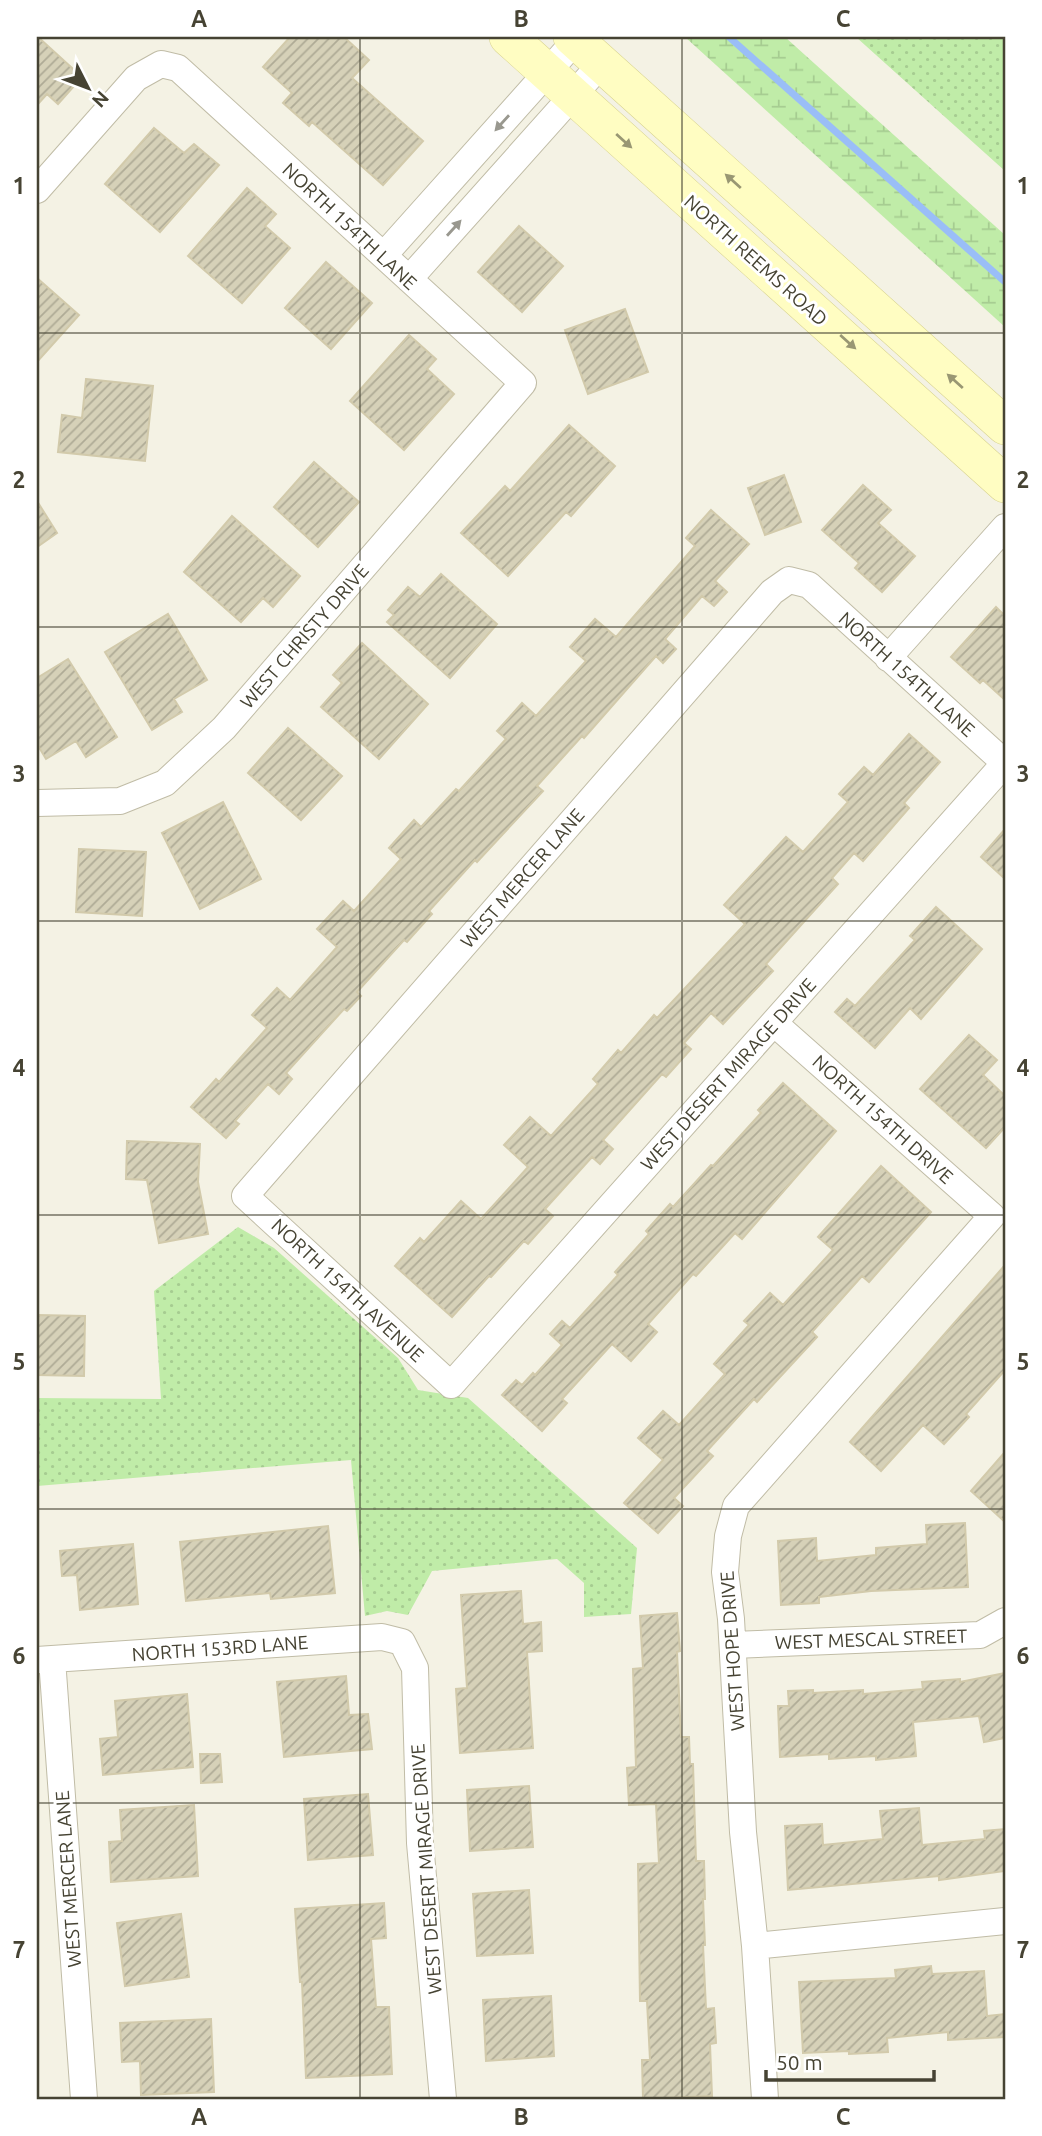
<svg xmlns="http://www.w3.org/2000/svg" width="1042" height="2136" viewBox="0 0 1042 2136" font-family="Ubuntu,sans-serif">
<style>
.green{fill:url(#green-dots)}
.wetland{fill:url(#wetland-marsh)}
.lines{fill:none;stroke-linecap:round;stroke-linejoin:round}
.stream{stroke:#9abef7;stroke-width:7}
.building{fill:url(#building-hatch);stroke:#d2caab;stroke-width:2}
.minor-casing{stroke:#c0bca6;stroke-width:28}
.secondary-casing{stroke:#d8d38f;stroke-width:38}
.minor{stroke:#fff;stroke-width:26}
.secondary{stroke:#fffdc2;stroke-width:37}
.oneway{fill:#99988f}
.oneway2{fill:#999773}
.grid{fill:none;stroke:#464333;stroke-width:2;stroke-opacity:0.55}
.labels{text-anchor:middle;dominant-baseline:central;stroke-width:6;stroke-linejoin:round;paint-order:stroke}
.street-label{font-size:19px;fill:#464333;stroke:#fff}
.neatline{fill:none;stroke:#464333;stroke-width:2.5}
.grid-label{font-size:23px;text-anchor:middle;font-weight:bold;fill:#464333}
</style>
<defs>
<pattern id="green-dots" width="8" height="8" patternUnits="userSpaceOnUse" patternTransform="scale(1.75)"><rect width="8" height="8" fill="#c0eca8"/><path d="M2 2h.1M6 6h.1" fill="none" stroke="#a6cc91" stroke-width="1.8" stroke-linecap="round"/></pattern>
<pattern id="wetland-marsh" width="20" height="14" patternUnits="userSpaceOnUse" patternTransform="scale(1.75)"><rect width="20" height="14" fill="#c0eca8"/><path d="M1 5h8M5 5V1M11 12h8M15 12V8" fill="none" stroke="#a6cc91"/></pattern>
<pattern id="building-hatch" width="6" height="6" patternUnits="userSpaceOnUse" patternTransform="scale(1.75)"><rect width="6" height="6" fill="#d6d1b8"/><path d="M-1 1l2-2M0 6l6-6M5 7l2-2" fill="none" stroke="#afab96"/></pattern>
</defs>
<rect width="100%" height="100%" fill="#f4f2e4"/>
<path class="green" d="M856,37h149v134z
M238,1227l36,21 124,110 20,32 50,8 169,150 -6,66 -47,3v-34l-27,-24 -125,12 -24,44 -21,-4 -22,5 -14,-156 -314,26v-88l124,1 -7,-108z"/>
<path class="wetland" d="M685,37h100l220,198v92z"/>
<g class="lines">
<path class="stream" d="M729,37l276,245"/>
</g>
<path class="building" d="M38,37l44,40 -24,27 -11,-10 -10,11z
M290,37h54l25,23 -17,18 71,63 -40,44 -71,-63 -3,4 -26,-23 9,-10 -29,-26z
M154,128l30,25 10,-9 25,21 -59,67 -55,-48z
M247,188l29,26 -11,12 25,22 -48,55 -54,-47z
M519,226l44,40 -41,46 -44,-40z
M326,262l46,41 -41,46 -46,-41z
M37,278l42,37 -42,47z
M625,309l23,63 -60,22 -23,-64z
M409,335l27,24 -9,10 27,25 -50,56 -54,-49z
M86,379l67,7 -8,75 -87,-9 4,-37 20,3z
M569,425l46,41 -44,50 -5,-4 -58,64 -47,-43 44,-47 5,5z
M314,462l45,40 -41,45 -44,-40z
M784,475l17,47 -36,13 -17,-47z
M863,485l28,25 -13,13 37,33 -33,36 -27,-24 4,-5 -37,-33z
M37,501l20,32 -20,14z
M711,510l38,34 -34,37 12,11 -13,14 -12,-10 -37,43 11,10 -13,14 -7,-7 -72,82 -2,-2 -45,50 6,5 -66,71 -2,-2 -46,51 3,3 -25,28 -3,-2 -47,52 4,4 -14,15 -3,-2 -58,64 6,6 -13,15 -11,-10 -33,37 4,3 -13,14 -35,-31 25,-28 3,3 48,-54 -15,-13 25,-27 13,12 47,-53 -20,-18 26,-28 11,10 47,-52 -12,-11 25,-28 7,7 35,-38 3,2 47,-52 -9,-8 25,-28 14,13 50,-55 -16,-14 25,-28 21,18 79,-91 -9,-8z
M232,516l68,60 -27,31 -10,-9 -22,24 -57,-50z
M441,574l56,50 -47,54 -63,-56 7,-7 -6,-5 20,-23 12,10z
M996,607l9,9v84l-22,-20 -3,3 -29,-26z
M168,614l39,66 -33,19 8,13 -30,18 -47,-78z
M362,643l66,61 -49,55 -58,-52 21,-24 -9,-8z
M68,659l49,78 -31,20 -10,-16 -30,18 -9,-15v-66z
M288,728l54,48 -41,44 -53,-47z
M909,734l31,28 -36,41 5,5 -46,53 -9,-8 -22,25 6,6 -72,80 7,7 -50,53 -12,-11 -27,30 7,6 -25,28 -4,-3 -59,66 10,9 -13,15 -8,-7 -47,52 8,7 -25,28 -4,-3 -33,36 -2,-1 -37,41 -57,-51 25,-28 4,4 37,-41 20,18 47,-52 -24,-22 26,-28 21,19 47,-52 -5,-5 25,-29 3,3 33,-38 3,3 88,-94 -21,-19 62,-68 17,15 45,-50 -9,-8 25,-27 9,8z
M223,802l38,77 -61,30 -38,-76z
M1005,829v50l-24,-22z
M79,849l67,3 -4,64 -66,-4z
M936,907l46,42 -61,70 -11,-11 -35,40 -40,-36 12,-13 8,7 60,-66 -5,-4z
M969,1035l28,25 -14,15 22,21v31l-19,21 -66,-59z
M783,1083l53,48 -94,108 -7,-6 -39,43 -3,-2 -45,50 9,8 -26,29 -19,-17 -50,55 5,4 -25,28 -40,-36 14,-15 6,5 11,-12 2,2 27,-30 -12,-11 12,-13 8,7 48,-53 -3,-3 34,-38 -3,-3 24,-27 3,3 38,-42 2,1 48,-53 -3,-3z
M127,1141l73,3 -2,38 10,52 -49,9 -12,-63 -21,-1z
M881,1166l50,46 -62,70 -7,-6 -50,56 5,5 -60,65 -3,-3 -47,52 6,5 -39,42 9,8 -25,27 -34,-30 39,-43 -25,-22 25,-27 16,14 46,-51 -11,-10 35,-39 -5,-4 26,-28 13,12 50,-55 -15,-13z
M1005,1265v105l-39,44 3,3 -25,27 -21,-19 -42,46 -31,-29z
M37,1315l48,1 -1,60 -47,-1z
M1005,1452v70l-34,-31z
M965,1523l3,64 -97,4 -52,6v6l-38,2 -3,-64 38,-3 1,23 59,-6v-7l51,-4 -1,-19z
M328,1526l7,67 -64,6 -1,-6 -84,8 -6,-59z
M133,1544l5,60 -58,6 -3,-35 -15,1 -2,-25z
M521,1591l2,33 18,-2 1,29 -15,1 6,96 -73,5 -4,-64 11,-1 -6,-93z
M677,1613l3,38 -3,1 4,85h8l1,27h3l3,97h8l1,38h-2l2,46h-2l3,64 8,-1 2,35 -6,1 2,52 -69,3 -1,-39h8l-3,-59h-7l-2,-137 21,-1 -3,-59 -27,1 -2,-37 9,-1 -3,-98 10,-1 -3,-52z
M1005,1673v65l-21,4 -5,-26 -66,6 3,34 -40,4v-4l-47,3v-5l-49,3 -2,-51h11l-1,-15 25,-1v3l50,-3v4l60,-5 -1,-7 38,-3v3z
M346,1676l3,39 19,-1 4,35 -88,8 -7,-75z
M187,1694l6,73 -90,8 -3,-36 18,-2 -3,-36z
M200,1754h20l2,28 -21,1z
M529,1786l4,61 -63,4 -3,-61z
M368,1794l5,61 -65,5 -4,-61z
M194,1805l4,71 -87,6 -2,-40 13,-1 -2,-31z
M919,1808l3,37 63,-6 -1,-8 21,-2v42l-66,9v-4l-151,14 -3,-64 37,-2 1,21 60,-6 -3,-28z
M529,1890l4,63 -56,3 -4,-62z
M384,1903l2,35 -15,1 5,68h13l3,67 -86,4 -4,-96h-2l-5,-73z
M181,1914l8,63 -64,9 -8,-63z
M931,1966l1,8 52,-3 3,45 18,-2v23l-57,3v-8l-61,6 1,14 -39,2v-3l-46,2 -4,-71 97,-4 -1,-8z
M551,1996l3,60 -68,5 -3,-61z
M211,2019l3,73 -73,3 -1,-34 -18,1 -2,-39z"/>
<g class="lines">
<defs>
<path id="minor" d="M37,190l99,-112 25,-14 17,4 345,315 -299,345 -59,55 -45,18 -83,2
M384,255l192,-215
M409,279l192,-215
M789,580l20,5 196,178 -554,622 -206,-189 527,-604z
M888,658l117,-131
M733,1645l247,-10 25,-14
M52,1659l32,440
M37,1660l345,-23 20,5 13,26 5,175 23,256
M755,1946l250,-25
M765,2099l-10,-153 -12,-114 -12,-213 -6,-47 3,-36 8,-30 256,-290 -218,-193"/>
<path id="secondary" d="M508,37l497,447
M572,37l433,389"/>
</defs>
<use href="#minor" class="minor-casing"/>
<use href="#secondary" class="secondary-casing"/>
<use href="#minor" class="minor"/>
<use href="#secondary" class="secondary"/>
</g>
<defs><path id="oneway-solid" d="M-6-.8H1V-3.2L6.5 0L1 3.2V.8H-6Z" transform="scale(1.75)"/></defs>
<g class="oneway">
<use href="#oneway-solid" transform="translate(502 123) rotate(132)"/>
<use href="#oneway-solid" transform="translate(454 228) rotate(-48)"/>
</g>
<g class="oneway2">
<use href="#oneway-solid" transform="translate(624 141) rotate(42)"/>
<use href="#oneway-solid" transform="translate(733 181) rotate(-138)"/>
<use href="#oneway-solid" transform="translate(848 342) rotate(42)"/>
<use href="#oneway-solid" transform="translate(955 381) rotate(-138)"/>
</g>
<path class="grid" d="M360,37v2062M682,37v2062M37,333h968M37,627h968M37,921h968M37,1215h968M37,1509h968M37,1803h968"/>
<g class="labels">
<g class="street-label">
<text transform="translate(350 226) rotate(43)">NORTH 154TH LANE</text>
<text transform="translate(756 260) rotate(42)">NORTH REEMS ROAD</text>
<text transform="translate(304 636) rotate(-49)">WEST CHRISTY DRIVE</text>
<text transform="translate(907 674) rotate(42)">NORTH 154TH LANE</text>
<text transform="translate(522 878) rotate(-49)">WEST MERCER LANE</text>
<text transform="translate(728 1074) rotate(-48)">WEST DESERT MIRAGE DRIVE</text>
<text transform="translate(883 1119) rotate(42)">NORTH 154TH DRIVE</text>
<text transform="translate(348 1290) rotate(43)">NORTH 154TH AVENUE</text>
<text transform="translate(871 1639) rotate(-2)">WEST MESCAL STREET</text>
<text transform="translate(220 1648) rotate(-4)">NORTH 153RD LANE</text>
<text transform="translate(732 1651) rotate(-94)">WEST HOPE DRIVE</text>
<text transform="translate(426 1869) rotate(-94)">WEST DESERT MIRAGE DRIVE</text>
<text transform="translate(68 1879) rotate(-94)">WEST MERCER LANE</text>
</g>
</g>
<rect width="1042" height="2136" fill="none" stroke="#ffffff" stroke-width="77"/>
<g transform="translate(88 88) rotate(132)" stroke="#ffffff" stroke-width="5" paint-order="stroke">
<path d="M0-5L12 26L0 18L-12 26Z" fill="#464333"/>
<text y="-10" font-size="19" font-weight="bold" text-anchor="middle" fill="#464333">N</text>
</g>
<path d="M766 2070v10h168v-10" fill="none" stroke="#464333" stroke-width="3.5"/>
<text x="776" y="2070" font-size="21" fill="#464333" stroke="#ffffff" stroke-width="5" paint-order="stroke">50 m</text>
<rect x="38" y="38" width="966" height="2060" class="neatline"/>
<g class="grid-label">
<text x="199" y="27">A</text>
<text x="521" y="27">B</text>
<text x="843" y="27">C</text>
<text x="19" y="194">1</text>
<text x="1023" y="194">1</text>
<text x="19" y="488">2</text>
<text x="1023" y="488">2</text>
<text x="19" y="782">3</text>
<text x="1023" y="782">3</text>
<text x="19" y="1076">4</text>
<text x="1023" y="1076">4</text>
<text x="19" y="1370">5</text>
<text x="1023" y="1370">5</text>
<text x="19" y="1664">6</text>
<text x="1023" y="1664">6</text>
<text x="19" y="1958">7</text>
<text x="1023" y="1958">7</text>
<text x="199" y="2125">A</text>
<text x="521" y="2125">B</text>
<text x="843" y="2125">C</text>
</g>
</svg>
